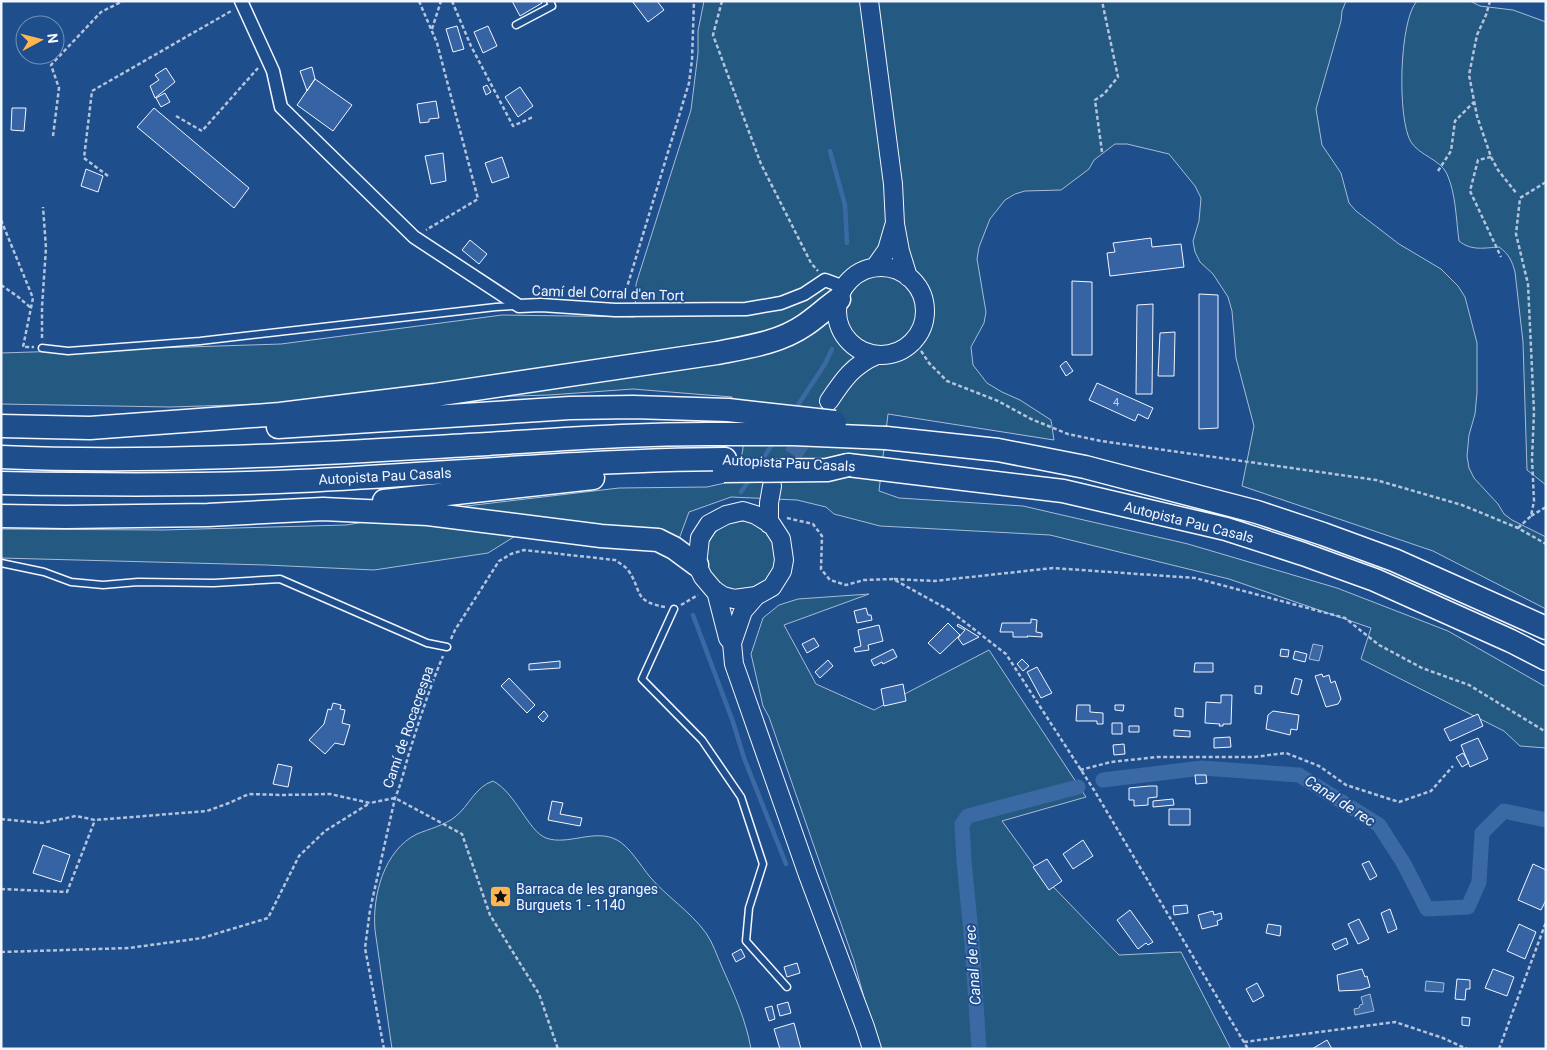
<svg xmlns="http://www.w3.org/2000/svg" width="1547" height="1050" viewBox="0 0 1547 1050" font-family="Roboto,sans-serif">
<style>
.green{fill:#245a82;stroke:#a8bbd7}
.water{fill:#3b69a3;stroke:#a8bbd7}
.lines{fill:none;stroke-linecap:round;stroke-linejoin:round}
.stream{stroke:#3b69a3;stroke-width:4.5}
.canal{stroke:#3b69a3;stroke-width:15}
.building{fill:#3563a3;stroke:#f2f6ff}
.secondary-tunnel{stroke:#3f679d;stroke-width:18;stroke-dasharray:18 9;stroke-linecap:butt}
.lane-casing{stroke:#f2f6ff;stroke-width:9}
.street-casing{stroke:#f2f6ff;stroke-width:15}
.secondary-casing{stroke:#f2f6ff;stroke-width:20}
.highway-casing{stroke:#f2f6ff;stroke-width:25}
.path{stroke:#b3c4dc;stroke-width:2.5;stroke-dasharray:4 2.5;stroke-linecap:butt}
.lane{stroke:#1f4e8c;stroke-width:6}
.street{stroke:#1f4e8c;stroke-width:12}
.secondary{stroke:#1f4e8c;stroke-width:18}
.highway{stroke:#1f4e8c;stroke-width:22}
.highway-bridge-casing{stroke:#f2f6ff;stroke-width:25;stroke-linecap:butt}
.highway-bridge{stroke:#1f4e8c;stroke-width:22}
.labels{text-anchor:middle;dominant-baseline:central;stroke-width:4;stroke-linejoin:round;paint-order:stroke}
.number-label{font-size:11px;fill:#c3d1e8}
.street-label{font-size:14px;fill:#f2f6ff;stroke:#1f4e8c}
.poi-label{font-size:14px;fill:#f2f6ff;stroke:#1f4e8c;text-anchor:start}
.water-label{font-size:15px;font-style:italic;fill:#f2f6ff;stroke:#1f4e8c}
</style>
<rect width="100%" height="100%" fill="#1f4e8c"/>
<path class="green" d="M704,1h642l-4,10 -1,10 -25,88 6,36 19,28 8,30 7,8 43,33 42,25 17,17 7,11 12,46v50l-2,21 -6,21 -2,21 2,12 5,10 24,26 6,10 8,6 34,17v72l-113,-58 -191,-65 12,-60 -18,-68 -4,-47 -4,-14 -15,-23 -13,-12 -5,-10 -2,-11 6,-20 2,-23 -6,-12 -26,-32 -42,-10h-12l-21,16 -5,9 -28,21 -36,1 -10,3 -10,6 -15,19 -11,28 -2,12 9,53 -2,11 -13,24 2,18 14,18 15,9 18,8 31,20 3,20 -166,-26 -9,77 20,7 124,8 165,38 149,44 111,43 98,56v61l-26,-2 -16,-15 -143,-72 10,-31 -142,-49 -179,-44 -170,-9 -46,-12 -8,-7 -29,-7 -66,-3 -42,15 -10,27 -138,-19 -53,33 -114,17 -108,-5 -265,-7v-29l161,1 184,-5 112,-18 161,-19 88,-1 18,-4 15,-18 3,-17 -4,-25 -7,-26 -99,-8 -84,6 -379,12 -169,-3v-51l280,-9 221,-29 133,2 1,-33 55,-174 7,-57v-22z
M1417,1h53l10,5 33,4 33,12v463l-19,-15 -4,-128 -8,-70c-3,-11 -6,-18 -16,-25 -15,1 -28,4 -40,-6 -3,-22 -3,-47 -12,-67 -7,-15 -27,-18 -36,-32 -14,-22 -12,-122 6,-141z
M706 556a35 35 0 1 1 70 0a35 35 0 1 1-70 0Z
M869,594l-85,31 32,59 58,26 115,-60 97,147 -84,24 37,51 80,83 62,-3 50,97h-353l-24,-88 -85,-244 -6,-11 -12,-52 12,-36 16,-13 19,-6z
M493,781c23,12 35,50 53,57 22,8 49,-10 71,2 12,6 24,26 33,37 17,20 40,34 56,56 7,10 11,23 16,34 12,27 24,53 29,82h-359l-17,-119c-3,-34 9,-80 42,-96 12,-5 28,-9 38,-17 14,-11 20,-30 38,-36z"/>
<path class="water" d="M1313,644l10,2 -4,15 -10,-2z
M1426,981l18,2 -1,9 -18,-1z
M1370,994l4,17 -19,4 -1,-6 5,-1 1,-3 3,-1 -2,-7z"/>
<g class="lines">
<path class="stream" d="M830,151l15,54 2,38
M794,411l31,-47 7,-15
M760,464l14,-23
M741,492l9,-13
M693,615l40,107 11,36 42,106"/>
<path class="canal" d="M1103,780l99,-12 97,7 80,50 25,39 23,45 41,-2 11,-25 3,-49 22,-22 42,9
M979,1049l-7,-106 -8,-82 -2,-37 6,-8 110,-29"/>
</g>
<path class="building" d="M512,1h29l1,2 -22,13z
M632,1h25l7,9 -16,12z
M457,26l7,23 -11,3 -7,-23z
M488,26l9,20 -14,7 -9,-21z
M312,67l3,12 -8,12 -7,-20z
M166,68l9,14 -20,16 -5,-12 9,-6 -4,-5z
M315,79l37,26 -19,26 -36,-26z
M487,85l4,7 -5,3 -3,-8z
M520,87l13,19 -15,11 -13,-20z
M165,93l5,9 -9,5 -5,-9z
M436,101l3,17 -10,1v3l-9,1 -3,-19z
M12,108h14l-2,23 -13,-1z
M154,108l95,80 -15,20 -97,-81z
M443,153l3,28 -15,3 -6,-28z
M502,157l7,20 -17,6 -7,-20z
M86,169l17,7 -5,16 -17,-6z
M1151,238l1,9 29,-3 3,23 -74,9 -3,-23 8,-1 -2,-9z
M470,240l17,14 -8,10 -17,-14z
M1072,281l20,1v73h-20z
M1199,294l19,1v133l-19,1z
M1153,304l-1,90h-16l1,-89z
M1175,332l-1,44h-16l2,-43z
M1066,361l7,10 -7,5 -6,-10z
M1097,383l56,25 -5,11 -10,-5 -3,7 -46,-21z
M866,608l2,7h3l1,5 -15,3 -3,-12z
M1031,619l6,1 -1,12 6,1v4l-15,-1 1,1h-15v-5h-13l2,-9h29z
M948,623l12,12 -20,19 -12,-11z
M958,624l21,13 -16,8 -5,-7 7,-8 -8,-4z
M879,625l4,16 -15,4 1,5 -14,2 -1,-4 7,-2 -3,-16z
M814,638l5,8 -12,7 -5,-9z
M893,649l4,8 -14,7 -1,-2 -8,4 -3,-6z
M1281,649l8,1 -1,7 -8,-1z
M1295,651l12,3 -2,8 -12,-3z
M1022,659l7,7 -6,5 -6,-7z
M828,660l5,6 -13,12 -5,-6z
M560,661v7l-31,2v-6z
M1195,663h18v9h-19z
M1037,667l15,26 -11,5 -14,-26z
M1322,674l1,3 6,-2 2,8 4,-2 6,18 -3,5 -12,3 -11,-31z
M509,678l26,27 -8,8 -26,-27z
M1295,678l7,2 -4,15 -7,-2z
M903,684l3,17 -22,5 -3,-17z
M1255,686h7l-1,8 -6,-1z
M1221,695h11l-1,29h-8v2h-4l1,-2 -15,-1 1,-21 15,1z
M333,703l8,2 -1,4 5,1 -3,13 8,2 -6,20 -9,-2 -10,11 -16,-14 15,-16 4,-15 3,1z
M1077,705h13v7l13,1v11h-6v-3h-21z
M1115,705h9l-1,6 -8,-1z
M1175,708l8,1v8l-8,-1z
M544,711l4,5 -5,6 -5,-5z
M1273,711l26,4 -2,15 -6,-1 -1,6 -24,-6 2,-14z
M1478,714l5,12 -33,15 -6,-12z
M1112,723h10v11h-10z
M1129,726h10v6h-10z
M1174,730l16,1v6l-16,-1z
M1230,737l1,10 -17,1v-10z
M1478,738l10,21 -18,8 -9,-22z
M1124,744l1,10 -11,1 -1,-10z
M1463,753l6,10 -7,4 -6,-10z
M278,764l14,3 -4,20 -15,-3z
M1195,775h11l1,8 -11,1z
M1149,786h8v11l-9,1v7l-14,1v-6h-5v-12z
M1173,799l1,6 -21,2v-6z
M552,801l11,2 -3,11 22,4 -2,8 -32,-6z
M1169,809h21v16h-21z
M1083,840l10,16 -20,13 -10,-15z
M43,845l27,10 -9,27 -28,-9z
M1047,859l15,22 -13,9 -16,-23z
M1369,861l8,15 -7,4 -8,-16z
M1533,864l13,6v30l-5,10 -23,-10z
M1187,905l1,8 -14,2 -1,-9z
M1390,909l7,20 -9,4 -7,-20z
M1130,910l23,32 -5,3 -2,-2 -8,6 -21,-29z
M1213,911l1,4 7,-2 1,6 -5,2 1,4 -16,4 -4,-14z
M1359,919l10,20 -11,5 -10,-20z
M1268,924l13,2 -1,10 -14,-3z
M1519,924l17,8 -11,27 -18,-8z
M1346,938l2,6 -13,6 -3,-6z
M741,949l4,8 -9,5 -4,-8z
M797,963l3,10 -13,4 -3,-10z
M1362,969l3,8 2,-1 3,11 -10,3 -21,1 -2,-16z
M1493,969l21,8 -7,19 -22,-8z
M1457,979l13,1v9h-4l-1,11 -10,-1z
M1257,983l7,13 -11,6 -7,-13z
M788,1002l3,11 -11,3 -3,-11z
M772,1006l3,13 -6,2 -4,-13z
M1462,1017l8,1 -1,8 -7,-1z
M794,1023l7,26h-21l-6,-20z
M1327,1040l5,9h-20z"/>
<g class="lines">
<path class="secondary-tunnel" d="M777,477l35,-50"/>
<defs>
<path id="lane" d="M516,25l36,-19 -2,-5
M42,348l26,3 132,-10 296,-34 19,-1
M1,563l43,9 27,10 32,3 35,-3 76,1 66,-4 147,64 20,4
M674,609l-32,70 60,61 39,57 22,67 -14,44 -3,33 41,46"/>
<path id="street" d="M241,1l32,70 8,36 133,130 105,69 22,-1 74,5 131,-1 35,-6 23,-9 21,-14 19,7"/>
<path id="secondary" d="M869,1l24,183 2,40 5,27 8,26
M875,267l12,-17 7,-24
M837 311a44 44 0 1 1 88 0a44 44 0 1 1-88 0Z
M829,401c14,-21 24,-36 48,-46
M769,524v-21l3,-17
M716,591l12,47 4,5
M756,596l-22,3 -11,-3 -9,-6 -11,-13 -6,-12 3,-27 9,-14 17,-9 17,-4 13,4 16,10 9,14 3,21 -2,11 -10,16 -16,9 -13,15 -11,32 2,21 74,211 57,152 7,22"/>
<path id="highway" d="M1,426l89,2 190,-14 155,-19 282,-42c30,-6 62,-10 88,-28 12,-8 22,-18 34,-26
M278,427l292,-19 63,-1 95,3
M886,438l112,12 87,17 172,45 66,22 71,26 152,68
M1,457c162,7 325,-4 487,-13 79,-5 158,-11 237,-10
M848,465l215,26 163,38 77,25 72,26 136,61 35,18
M1,483c100,2 199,3 298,-2 142,-7 284,-21 426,-22
M384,501l209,-23
M1,516l65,1 142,-2 115,-6 105,5 173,22 57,4 16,8 23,17"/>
</defs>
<use href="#lane" class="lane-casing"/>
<use href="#street" class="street-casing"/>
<use href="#secondary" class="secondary-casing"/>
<use href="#highway" class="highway-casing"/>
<path class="path" d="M419,1l18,42 41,156 -52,31
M452,1l19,45 42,80 20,-9
M722,1l-9,34 48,129 50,99 7,8
M1490,1l-4,14 -9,20 -8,40 8,41 14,41 7,13 19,24
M432,29l9,-28
M176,116l26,15 56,-63
M53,136l6,-48 -8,-23 50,-53 22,-11
M1102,152l-7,-52 9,-6 14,-17 -16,-76
M1491,157l-13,3 -8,31 31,66
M1438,171l13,-20 4,-30 19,-19
M108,176l-24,-18 8,-67 141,-81
M1,220l32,78 -10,49h11
M1,285l16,11 14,12
M624,297l65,-214 3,-23 2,-59
M42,338v-31l4,-59 -3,-41
M914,340l15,23 18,18 51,20 33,18 37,15 33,7 275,39 86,25 56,23 28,16
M1531,516l15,-9
M787,518l26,6 9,12 -1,33 9,11 16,5 18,-5 29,-1 56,31 57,44 88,136 154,259
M1518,528l13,-12 3,-15 -2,-42 2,-47 -6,-128 -12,-50 4,-36 26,-16
M894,579l40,2 119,-13 142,10 150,40 34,27 43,23 47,17 77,47
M681,605l17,-10
M451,639l4,-9 44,-69 12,-7 13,-4 91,10c4,3 10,6 13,10 15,21 4,31 37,37
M1080,770l31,-8 46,-5h97l32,-4 33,13 27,19 53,17 32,-11 22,-25
M1,819l41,4 34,-7 19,4 112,-9 22,-8 20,-9 33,1 48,-1 40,9 25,-5 67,36 28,81 49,79 19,55
M1,889l66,3 28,-72
M1,952l128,-4 73,-10 66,-20 31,-62 26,-25 45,-28
M1244,1042l151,-20 48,16 24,11
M384,1049l-19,-101 5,-38 25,-112c7,-16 10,-32 15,-48 10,-32 20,-63 33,-94
M1499,1049l47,-127"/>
<use href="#lane" class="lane"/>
<use href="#street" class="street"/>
<use href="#secondary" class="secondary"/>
<use href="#highway" class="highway"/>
<defs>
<path id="highway-bridge" d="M728,410l107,12
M725,434h68l93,4
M724,471l103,-1 21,-5"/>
</defs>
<use href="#highway-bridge" class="highway-bridge-casing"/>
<use href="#highway-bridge" class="highway-bridge"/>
</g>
<defs>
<symbol id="sight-square" viewBox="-11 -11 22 22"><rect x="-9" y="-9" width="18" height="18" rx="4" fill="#ffb74d" stroke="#1f4e8c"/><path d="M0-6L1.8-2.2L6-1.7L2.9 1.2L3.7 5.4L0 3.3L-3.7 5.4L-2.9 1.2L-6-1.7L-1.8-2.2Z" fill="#111"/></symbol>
</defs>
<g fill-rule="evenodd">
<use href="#sight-square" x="488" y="884" width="25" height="25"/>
</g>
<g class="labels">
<g class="number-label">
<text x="1116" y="402">4</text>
</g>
<g class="street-label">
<text transform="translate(608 293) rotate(2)">Camí del Corral d'en Tort</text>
<text transform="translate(789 463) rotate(3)">Autopista Pau Casals</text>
<text transform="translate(385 476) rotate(-3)">Autopista Pau Casals</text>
<text transform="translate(1189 522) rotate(14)">Autopista Pau Casals</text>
<text transform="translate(408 727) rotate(-71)">Camí de Rocacrespa</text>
</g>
<g class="poi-label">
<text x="516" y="889">Barraca de les granges<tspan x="516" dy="16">Burguets 1 - 1140</tspan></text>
</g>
<g class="water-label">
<text transform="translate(1340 801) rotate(33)">Canal de rec</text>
<text transform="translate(973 965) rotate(-94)">Canal de rec</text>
</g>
</g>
<rect width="1547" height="1050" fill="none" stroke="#f2f6ff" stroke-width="5"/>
<g transform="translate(40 40) rotate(83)"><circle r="24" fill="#1f4e8c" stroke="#7391ba"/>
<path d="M0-4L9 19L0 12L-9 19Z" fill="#ffb74d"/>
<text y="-8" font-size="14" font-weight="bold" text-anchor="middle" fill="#f2f6ff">N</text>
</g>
</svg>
